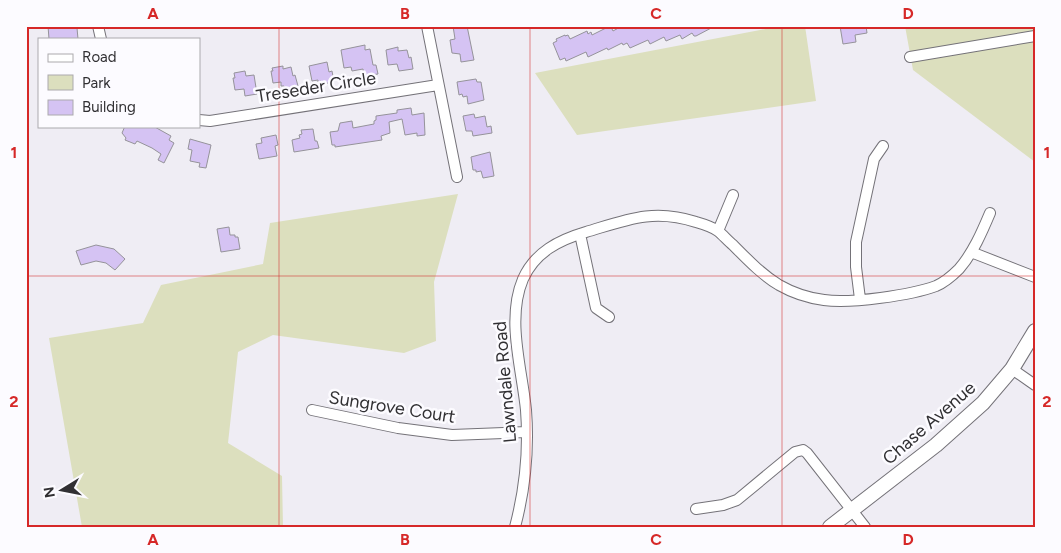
<svg xmlns="http://www.w3.org/2000/svg" width="1061" height="553" viewBox="0 0 1061 553" font-family="Figtree,sans-serif">
<style>
.green{fill:#dcdfbe}
.building{fill:#d5c3f3;stroke:#95939a}
.lines{fill:none;stroke-linecap:round;stroke-linejoin:round}
.minor-casing{stroke:#747278;stroke-width:12}
.secondary-casing{stroke:#747278;stroke-width:16}
.minor{stroke:#fff;stroke-width:10}
.secondary{stroke:#fff;stroke-width:14}
.grid{fill:none;stroke:#d62828;stroke-width:1;stroke-opacity:0.55}
.labels{text-anchor:middle;dominant-baseline:central;stroke-width:5;stroke-linejoin:round;paint-order:stroke}
.street-label{font-size:18px;fill:#313033;stroke:#fcfbff}
.neatline{fill:none;stroke:#d62828;stroke-width:2}
.grid-label{font-size:16px;text-anchor:middle;font-weight:bold;fill:#d62828}
</style>
<rect width="100%" height="100%" fill="#efedf4"/>
<path class="green" d="M781,26h24l11,75 -239,34 -42,-62z
M905,26h130v136l-122,-92z
M458,194l-24,88 2,59 -32,12 -131,-18 -35,17 -10,91 54,33 1,51h-201l-33,-189 94,-15 18,-38 102,-21 7,-41z"/>
<path class="building" d="M48,26l29,2 1,11h-29z
M453,26h14l7,34 -13,2 -1,-8 -8,-1 -2,-13 5,-1z
M622,26h93l-19,10h-2l-2,-3 -10,6 -2,-4 -14,6 -2,-4 -14,7 -2,-4 -18,8 -3,-5 -4,2 -1,-2 -14,7 -1,-2 -19,9 -2,-5 -20,9 -1,-3 -5,2 -7,-17 4,-2 -1,-2 9,-4v1l3,-1 2,4 17,-8 1,3 3,-2 1,3 14,-7 5,-1 2,4z
M840,26h26l1,7 -12,2 1,7 -13,2z
M365,45v5l5,-1 3,16h3l2,9 -14,2 -1,-7 -11,2 -1,-4 -7,1 -3,-18z
M398,47v4l9,-1 2,8 2,-1 2,12 -14,2 -2,-7 -9,1 -2,-15z
M327,62l2,10 3,-1 2,11 -12,2 -1,-3 -3,1v-2l-6,1 -3,-15z
M283,66v3l8,-2 2,9 2,-1 3,11 -13,3 -1,-3h-3v-4l-8,1 -2,-12h2l-1,-3z
M245,71l1,5 8,-1 3,19 -12,2 -1,-7 -9,1 -2,-12h2l-1,-5z
M476,79l1,3h4l3,18 -16,4 -1,-8 -4,1 -1,-3 -3,1 -2,-13z
M411,108l1,7 12,-2 1,22 -8,1v-3l-12,2 -3,-16 -13,3 1,11 -9,3 1,4 -47,7v-2h-3l-2,-13 8,-1 2,-8 12,-2 1,7 21,-4v-3l2,-1v-4l21,-3v-3z
M474,114l1,4 10,-2 2,11 4,-1 1,7 -19,3 -1,-5h-6l-3,-15z
M125,126h28l18,10 -2,4 5,3 -10,20 -6,-3 3,-6 -9,-6 -15,-7 -2,3 -10,-4 1,-2 -4,-5z
M313,129l2,12h2l2,7 -25,4 -2,-12 8,-2 -1,-3 3,-1 -1,-4z
M276,135l2,10 -3,1 2,10 -18,3 -3,-15 6,-1 -1,-5z
M190,139l21,6 -5,23 -7,-1 1,-4 -10,-2 2,-11 -4,-1z
M490,152l4,24 -11,2 -2,-7 -5,1v-2h-3l-2,-13z
M229,227l1,8h5v2h3l2,12 -19,3 -4,-23z
M96,245l18,4 11,10 -10,11 -9,-7 -10,-2 -15,4 -5,-14z"/>
<g class="lines">
<defs>
<path id="minor" d="M98,26l3,13
M427,26l30,151
M910,57l125,-21
M199,120l11,1 228,-36
M718,231l15,-36
M580,234l16,74 13,9
M971,252l64,25
M860,299l-4,-32v-25l18,-83 9,-13
M1012,369l23,16
M312,410l86,18 54,7 75,-3
M696,509l27,-4 14,-5 58,-48 8,-2 4,3 58,74
M515,527c10,-38 14,-78 11,-117 -4,-41 -20,-91 -3,-131 12,-27 36,-39 63,-47 40,-12 67,-24 110,-10 7,2 16,5 22,9 5,4 10,10 15,14 14,14 28,29 46,40 14,8 29,13 45,15 26,4 88,-5 112,-14 7,-3 17,-11 23,-17 14,-16 23,-37 31,-56"/>
<path id="secondary" d="M830,527l106,-82 47,-42 29,-34 23,-38"/>
</defs>
<use href="#minor" class="minor-casing"/>
<use href="#secondary" class="secondary-casing"/>
<use href="#minor" class="minor"/>
<use href="#secondary" class="secondary"/>
</g>
<path class="grid" d="M279,26v501M530,26v501M782,26v501M26,276h1009"/>
<g class="labels">
<g class="street-label">
<text transform="translate(316 87) rotate(-9)">Treseder Circle</text>
<text transform="translate(505 382) rotate(-95)">Lawndale Road</text>
<text transform="translate(392 407) rotate(9)">Sungrove Court</text>
<text transform="translate(929 423) rotate(-41)">Chase Avenue</text>
</g>
</g>
<rect width="1061" height="553" fill="none" stroke="#fcfbff" stroke-width="55"/>
<rect x="38" y="38" width="162" height="90" fill="#fcfbff" stroke="#abaaad"/>
<rect x="48" y="54" width="25" height="8" fill="#ffffff" stroke="#abaaad"/>
<text x="82" y="62" font-size="15" fill="#313033">Road</text>
<rect x="48" y="75" width="25" height="15" fill="#dcdfbe" stroke="#abaaad"/>
<text x="82" y="88" font-size="15" fill="#313033">Park</text>
<rect x="48" y="100" width="25" height="15" fill="#d5c3f3" stroke="#abaaad"/>
<text x="82" y="112" font-size="15" fill="#313033">Building</text>
<g transform="translate(62 490) rotate(260)" stroke="#fcfbff" stroke-width="4" paint-order="stroke">
<path d="M0-4L9 19L0 12L-9 19Z" fill="#313033"/>
<text y="-8" font-size="14" font-weight="bold" text-anchor="middle" fill="#313033">N</text>
</g>
<rect x="28" y="28" width="1006" height="498" class="neatline"/>
<g class="grid-label">
<text x="153" y="19">A</text>
<text x="405" y="19">B</text>
<text x="656" y="19">C</text>
<text x="908" y="19">D</text>
<text x="14" y="158">1</text>
<text x="1047" y="158">1</text>
<text x="14" y="407">2</text>
<text x="1047" y="407">2</text>
<text x="153" y="545">A</text>
<text x="405" y="545">B</text>
<text x="656" y="545">C</text>
<text x="908" y="545">D</text>
</g>
</svg>
